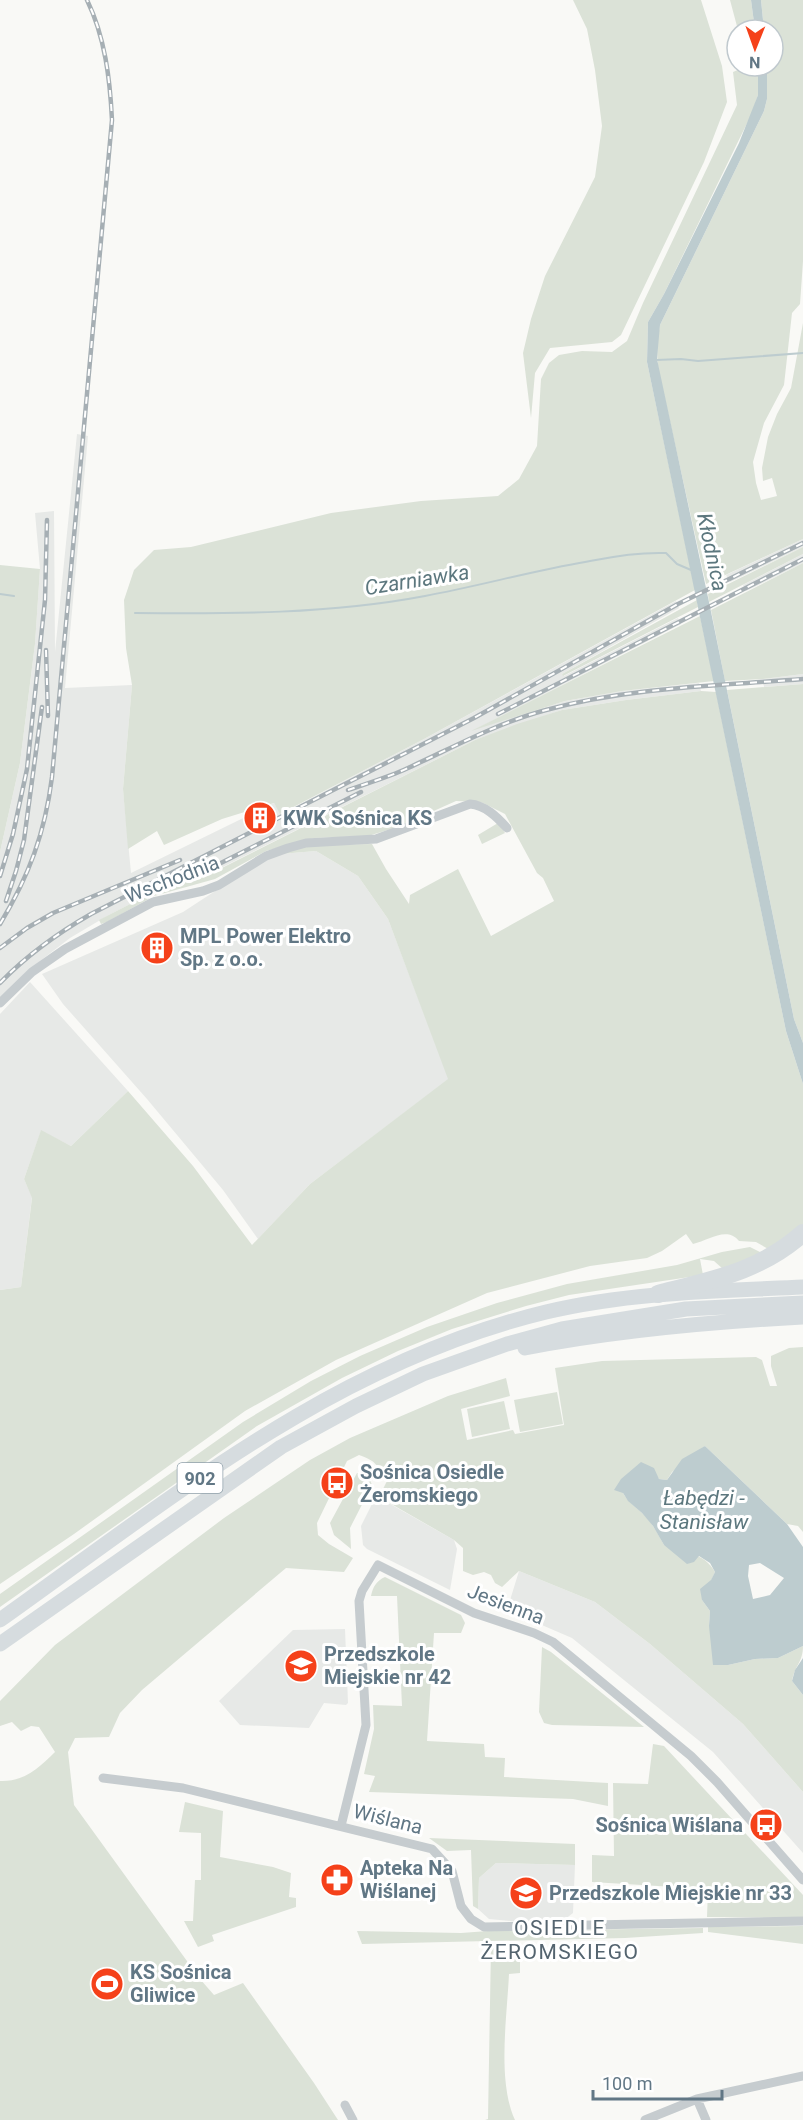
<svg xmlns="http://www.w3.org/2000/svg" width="803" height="2120" viewBox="0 0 803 2120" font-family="Roboto,sans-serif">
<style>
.built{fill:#e7e9e7}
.green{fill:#dbe2d7}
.water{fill:#bdcccf;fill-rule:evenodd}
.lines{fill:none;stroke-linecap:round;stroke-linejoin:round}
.stream{stroke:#bdcccf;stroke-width:2}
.minor{stroke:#c6cccf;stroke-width:9}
.primary{stroke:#d6dcdf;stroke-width:15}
.motorway{stroke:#d6dcdf;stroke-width:18}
.rail-casing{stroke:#a6afb4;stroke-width:4.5}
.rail{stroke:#fff;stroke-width:2;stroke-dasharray:7;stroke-linecap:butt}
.labels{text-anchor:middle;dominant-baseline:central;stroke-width:6;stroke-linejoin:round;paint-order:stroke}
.shield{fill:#fff;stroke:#90a0aa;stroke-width:1.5}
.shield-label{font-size:18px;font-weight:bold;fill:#617785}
.poi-label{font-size:20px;font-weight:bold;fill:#617785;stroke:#fff;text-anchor:start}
.street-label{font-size:20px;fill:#617785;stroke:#fff}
.water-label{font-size:21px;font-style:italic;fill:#5c777e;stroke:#fff}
.neighbourhood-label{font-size:21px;letter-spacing:1.5px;fill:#54646f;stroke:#fff}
</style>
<rect width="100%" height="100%" fill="#f9f9f6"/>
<path class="built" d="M77,434l11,2 -23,252 67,-3 -9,104 8,84 143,-70 7,11 143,-75 252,-138 3,7 -117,66 2,2 114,-58 3,6 -203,104 87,-27 57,-10 77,-8 2,8 -75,9 -64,10 -87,30 -264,133 -5,-8 -99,51 -37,22 -43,33 -27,26v-145l20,-89 15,-119 5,-75 -5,-56 19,-2 1,141z
M803,539v8l-73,35 -4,-7z
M803,554v9l-57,28 -3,-6z
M803,674v10l-39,3 -1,-8z
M316,851l42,25 30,43 61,160 -139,105 -52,55 -35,-49 -76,-91 -84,-95 -21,-30 141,-62 69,-45 28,-13z
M30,982l98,109 -57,55 -30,-15 -17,48 8,18 -11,90 -21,3v-276z
M376,1496l78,44 3,9 -7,41 -83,-41 -4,-4 -2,-19z
M519,1571l76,31 55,42 93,80 60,68v61l-90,-101 -141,-114 -65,-28z
M345,1629l3,74 -2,2 -22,-2 -15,25 -69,-3 -21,-24 74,-71z
M496,1863l79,2 -2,48 -9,7 -43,2 -32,-3 -11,-10 1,-31z"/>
<path class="green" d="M573,0h128l21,66 5,36 -23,60 -83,173 -9,7 -62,6 -15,25 -4,45 -8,-65 8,-34 14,-43 50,-99 7,-51 -7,-56 -8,-41z
M730,0h21l4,30h-17z
M761,0h42v261l-3,43 -8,9 -8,72 -20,38 -11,39 3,21 5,17 16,-4 -5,-18 -9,3 -1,-13 6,-31 9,-23 14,-26 12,-65v216l-97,45 -47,-212c-3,-16 -2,-31 1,-47l104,-214 3,-12v-33h6v-36h-9z
M740,66h18v29l-6,18 -88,181 -16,28 -1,40 48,228 -271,149 -144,75 -6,-11 -52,16 -58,26 -7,-14 -29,18 -5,-60 9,-104 -6,-37 -2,-48 10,-30 20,-20 37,-3 140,-34 90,-12 77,-5 21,-17 18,-33 4,-67 8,-16 10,-8 23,-4 30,1 15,-11 16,-38 94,-198 -4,-33 7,-3z
M803,547v7l-94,48 -1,-8z
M803,563v111l-40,5 -38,2 -14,-71z
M0,565l40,4 -5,75 -15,119 -20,89z
M697,600l1,7 -135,69 -1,-2z
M700,616l14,65 -92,10 -57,10 -94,30z
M803,684v359l-9,-24 -67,-329z
M701,691l15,1 70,339 17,53v142l-33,24 -14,-8 -17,-1c-12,-15 -30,-1 -46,3l-7,-10 -24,17 -15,7 -57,8 -103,27 -151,67 -91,51 -171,123 -74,50v-294l21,-3 11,-89 -8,-19 17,-49 30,16 57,-55 65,75 59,79 58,-61 138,-105 -60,-160 -30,-43 -42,-25 -36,3 30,-9 62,-1 14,25 23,35 1,-9 48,-26 33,67 63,-35 -11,-23 -6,-5 -32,-59 -24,-12 -25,-1 -58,26 -30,9 -54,2 -48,13 -51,28 -61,17 -47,26 -6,2 -2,-4 107,-55 6,8 263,-133 42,-16 45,-14 64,-10z
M498,823l7,10 -23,11 -4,-9z
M750,1247l14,7 -41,15 -9,-8 -14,-2 3,16 -134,20 -43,11 -74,23 -54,22 -56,27 -85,48 -257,181v-13l243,-172 68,-41 49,-25 67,-29 70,-24 70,-19 110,-19 45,-13z
M803,1347v185l-5,-6 -11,-2 -82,-78 -33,26 -5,8 -8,-1 -4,-6 -32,20c5,9 12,13 19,20 10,9 16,21 22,32 18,6 41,8 51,27l-13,28 8,11 -1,15 19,39 27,-6 23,-1 25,-12c0,16 -8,19 -11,35l11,14v97l-60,-68 -93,-80 -55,-42 -76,-31 -17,16 -7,-4 -4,-8 -7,-3 -11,3 -10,-4v-23l-9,-8 -75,-43 8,-16c-11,-15 -8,-19 -28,-26l-12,6 -30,62 1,12 11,9 24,14 -9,14 -58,-4 -144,122 -22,23 -11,24 -34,1 -7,14 6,53 126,174 14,16 29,-12 71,100 24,37h-338v-339c24,1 39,-13 55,-29l-16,-25 -8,-1 -10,5 -9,-9 -12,4v-25l55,-56 169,-127 86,-58 40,-22 98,-42 58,-18 4,18 -49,13 6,31 46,-10 2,4 49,-9 -9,-57 47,-7 154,-4 6,3 8,26h7l-6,-20v-10l18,-8z
M557,1392l6,32 -43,8 -6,-32z
M504,1401l6,28 -38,8 -5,-28z
M357,1473l11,2 4,10 -22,43 1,21 -17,-14 -4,-12z
M385,1577l76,38 4,8 -4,10h-27l-7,108 57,3 1,13 20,1 -1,19 104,6v23l-35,-7 -204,-7 6,-16 -11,-2 10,-45 -1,-24 29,1 -5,-110h-26c2,-9 5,-15 14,-19z
M542,1647l9,5 93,75 -92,-2 -8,-2 -5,-11z
M653,1744l11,2 139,149v23l-96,-1 1,-28 -116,-7v-27l22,1 -1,-73 35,1z
M185,1802l38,9 -3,46 53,10 18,6 -2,24 7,1v9l-84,28 2,6 -16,6 -14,-26h9l2,-41h6v-47l-22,-1z
M429,1838l146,6v21l-79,-2 -17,15 -1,31 -5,-3 -2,-56 -24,1z
M803,1926v18l-95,-12v-5z
M703,1928v5l-78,5 -263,6 -5,-13 104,2 27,-2z
M491,1946h29v27l-11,1c-2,44 -12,107 6,146h-30l3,-1z"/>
<path class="water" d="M751,0h10l3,30h-9z
M758,66h9v33l-3,12 -104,214 -3,34 52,243 85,417 9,24v41l-17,-53 -139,-669 1,-40 16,-28 75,-151 19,-48z
M705,1446l82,78 16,23v99l-25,12 -23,1 -27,6h-15l-4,-39 1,-15 -8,-11 -2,-11 11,-9 4,-8 -5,-9 -11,-7 -5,6 -7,2 -23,-19 -11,-19 -11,-13 -14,-12 -5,-8 -9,-3 7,-11 20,-17 13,6 5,11 8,1 15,-21zM760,1563l24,15 -14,17 -17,4 -5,-23 1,-11z
M803,1658v37l-11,-14 3,-11z"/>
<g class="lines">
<path class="stream" d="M656,360l25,-1 17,2 105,-8
M0,594l14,2
M135,613c97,1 195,1 290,-17 54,-10 107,-25 160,-34 28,-5 53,-10 81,-9l11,11 14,6"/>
<path class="minor" d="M0,1003l32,-31 33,-23 88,-47 50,-11 16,-6 47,-29 22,-8 18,-5 70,-4 94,-35c15,1 27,13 37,24
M103,1778l80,10 249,61 20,22 9,35 10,13 13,8 319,-6
M341,1826l25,-101 -7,-124 3,-10 16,-26 96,48 60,20 19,9 138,114 26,26 86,98
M697,2099l9,21
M345,2105l8,15
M645,2120l52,-21 106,-23"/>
<path class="primary" d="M525,1348c92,-18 184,-26 278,-31
M0,1620c173,-123 335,-257 546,-308 84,-20 171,-21 257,-25
M0,1644l281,-197 75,-41 67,-32 84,-30 55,-15 124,-20 117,-6"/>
<path class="motorway" d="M658,1294c54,-14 103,-23 145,-61"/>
<defs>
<path id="rail" d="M46,650l2,66
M498,714l305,-155
M348,790c20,-7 41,-13 60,-22 46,-21 89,-45 138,-58 83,-23 171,-24 257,-31
M213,867l148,-75
M0,876l13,-42 14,-65 18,-169 2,-80
M6,901l10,-30 8,-31 18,-133
M0,924c29,-48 45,-91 52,-147l60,-657c-2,-41 -7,-83 -25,-120
M0,948l27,-20 26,-15 127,-53
M0,983c27,-28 58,-50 91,-69l383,-196 204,-114 125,-61"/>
</defs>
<use href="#rail" class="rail-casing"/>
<use href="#rail" class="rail"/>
</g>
<defs>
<symbol id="building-disc" viewBox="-11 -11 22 22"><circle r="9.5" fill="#f5411a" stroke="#fff"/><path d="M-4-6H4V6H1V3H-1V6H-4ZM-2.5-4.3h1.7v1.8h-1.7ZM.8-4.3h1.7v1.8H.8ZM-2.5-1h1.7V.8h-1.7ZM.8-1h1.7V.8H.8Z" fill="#fff"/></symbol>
<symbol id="bus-disc" viewBox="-11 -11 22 22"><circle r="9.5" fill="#f5411a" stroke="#fff"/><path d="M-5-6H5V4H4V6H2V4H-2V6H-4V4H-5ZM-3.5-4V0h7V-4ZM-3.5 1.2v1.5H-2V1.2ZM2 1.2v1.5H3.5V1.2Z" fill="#fff"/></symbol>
<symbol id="school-disc" viewBox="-11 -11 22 22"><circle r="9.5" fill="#f5411a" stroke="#fff"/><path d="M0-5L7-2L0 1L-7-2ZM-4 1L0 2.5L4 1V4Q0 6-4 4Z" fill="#fff"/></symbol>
<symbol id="pharmacy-disc" viewBox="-11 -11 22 22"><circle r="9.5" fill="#f5411a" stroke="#fff"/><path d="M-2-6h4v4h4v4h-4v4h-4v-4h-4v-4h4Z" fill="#fff"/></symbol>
<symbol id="stadium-disc" viewBox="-11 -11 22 22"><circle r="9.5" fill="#f5411a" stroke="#fff"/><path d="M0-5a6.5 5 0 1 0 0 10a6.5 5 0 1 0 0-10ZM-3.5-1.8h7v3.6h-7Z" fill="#fff"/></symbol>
</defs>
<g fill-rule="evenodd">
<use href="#building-disc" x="241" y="799" width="38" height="38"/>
<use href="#building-disc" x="138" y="929" width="38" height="38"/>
<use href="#bus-disc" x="318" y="1464" width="38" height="38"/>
<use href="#school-disc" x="282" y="1647" width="38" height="38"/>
<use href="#bus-disc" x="747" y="1806" width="38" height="38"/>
<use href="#pharmacy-disc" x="318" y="1861" width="38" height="38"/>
<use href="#school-disc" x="507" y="1874" width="38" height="38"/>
<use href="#stadium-disc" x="88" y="1965" width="38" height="38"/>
</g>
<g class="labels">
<rect class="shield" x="177.5" y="1463" width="45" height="30" rx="4.5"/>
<g class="shield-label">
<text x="200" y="1478">902</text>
</g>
<g class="poi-label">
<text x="283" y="818">KWK Sośnica KS</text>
<text x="180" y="936">MPL Power Elektro<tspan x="180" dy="23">Sp. z o.o.</tspan></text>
<text x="360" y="1472">Sośnica Osiedle<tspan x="360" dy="23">Żeromskiego</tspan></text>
<text x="324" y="1654">Przedszkole<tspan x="324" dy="23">Miejskie nr 42</tspan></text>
<text x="743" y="1825" text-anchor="end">Sośnica Wiślana</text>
<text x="360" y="1868">Apteka Na<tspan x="360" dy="23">Wiślanej</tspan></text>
<text x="549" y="1893">Przedszkole Miejskie nr 33</text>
<text x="130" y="1972">KS Sośnica<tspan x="130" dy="23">Gliwice</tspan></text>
</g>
<g class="street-label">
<text transform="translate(172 879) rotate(-21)">Wschodnia</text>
<text transform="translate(506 1604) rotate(21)">Jesienna</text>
<text transform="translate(388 1819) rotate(14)">Wiślana</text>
</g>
<g class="water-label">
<text transform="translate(712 552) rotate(78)">Kłodnica</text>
<text transform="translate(417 580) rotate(-9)">Czarniawka</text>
<text x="704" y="1498">Łabędzi -<tspan x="704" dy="24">Stanisław</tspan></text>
</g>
<g class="neighbourhood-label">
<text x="560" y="1928">OSIEDLE<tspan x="560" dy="24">ŻEROMSKIEGO</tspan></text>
</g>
</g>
<g transform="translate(755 48) rotate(181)"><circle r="28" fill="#ffffff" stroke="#c0c9ce" stroke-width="1.5"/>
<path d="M0-4.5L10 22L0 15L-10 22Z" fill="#f5411a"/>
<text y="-9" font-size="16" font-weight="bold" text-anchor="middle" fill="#617785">N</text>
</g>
<path d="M593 2090v9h129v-9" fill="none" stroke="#617785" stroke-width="3"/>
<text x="602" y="2090" font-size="18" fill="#617785" stroke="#ffffff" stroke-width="4.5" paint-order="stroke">100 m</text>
</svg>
